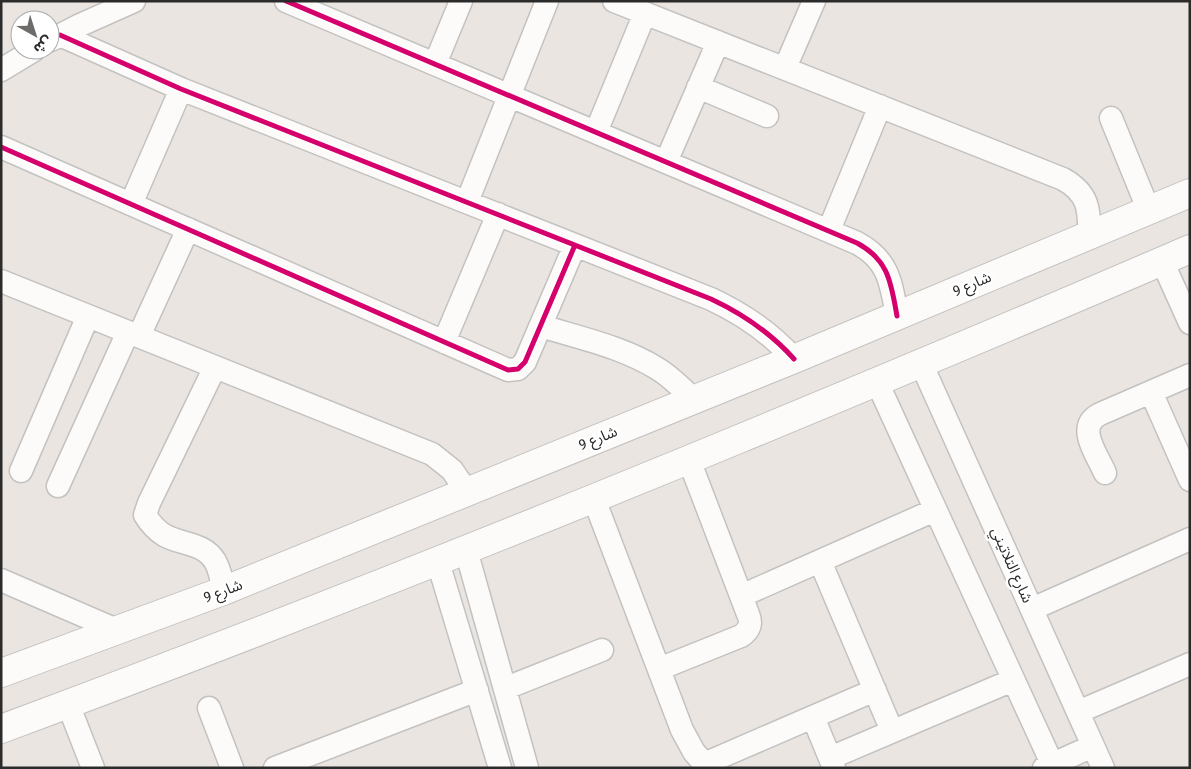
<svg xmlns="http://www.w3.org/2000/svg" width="1191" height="769" viewBox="0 0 1191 769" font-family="'Fira Sans Condensed','Noto Sans Arabic',sans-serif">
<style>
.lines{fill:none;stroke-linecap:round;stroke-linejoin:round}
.minor-casing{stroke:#c3c2c1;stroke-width:25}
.secondary-casing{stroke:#c3c2c1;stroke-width:30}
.minor{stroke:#fcfbfa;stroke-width:22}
.secondary{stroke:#fcfbfa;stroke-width:28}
.cycleway-casing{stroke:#fff;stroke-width:8}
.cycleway{stroke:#d6006c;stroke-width:5}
.labels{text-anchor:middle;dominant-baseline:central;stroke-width:5;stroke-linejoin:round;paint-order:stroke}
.street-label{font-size:15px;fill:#2b2b2b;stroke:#fff}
</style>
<rect width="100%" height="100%" fill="#eae5e0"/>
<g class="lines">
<defs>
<path id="minor" d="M286,1l571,242c32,17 34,40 40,73
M614,1l449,178c25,14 27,30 26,57
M60,35l121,54 530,210c32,15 59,33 83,60
M51,40l27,-14 56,-25
M435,64l26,-63
M785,68l29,-67
M1,70l33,-20
M698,87l69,29
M1111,118l38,93
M596,132l49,-119
M1,147l507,223 10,-1 7,-7 50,-117
M666,162l52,-120
M467,202l80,-201
M131,204l50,-115
M829,230l51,-124
M1162,261l28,62
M1,281l431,173 20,16 15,22
M541,326c39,12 82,21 117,43 13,8 24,19 35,30
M139,336l49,-107
M444,342l54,-128
M921,363l182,405
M215,367l-66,136 -4,12c5,8 11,15 19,20 17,10 39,7 51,26 5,9 7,20 8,30
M877,382l177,386
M1151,392l39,88
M21,471l67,-155
M1105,473c-8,-19 -30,-46 -5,-59l90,-39
M58,486l70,-154
M594,499l88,231 12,22 14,16
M466,550l61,218
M820,561l72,170
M438,562l62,206
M1,580l118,51
M741,596l194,-86
M1032,609l158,-70
M659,669l82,-33c9,-6 11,-13 7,-22l-59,-154
M506,688l96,-38
M68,704l25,64
M209,708l23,60
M1078,712l112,-48
M813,717l21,51
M830,758l183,-78
M704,764l171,-74
M275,768l202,-78
M1044,768l49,-22"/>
<path id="secondary" d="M1,673l222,-82 571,-232 396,-166
M1,729c248,-92 493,-189 738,-290 150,-62 301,-125 451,-190"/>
</defs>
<use href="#minor" class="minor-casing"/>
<use href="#secondary" class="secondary-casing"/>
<use href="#minor" class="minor"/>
<use href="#secondary" class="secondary"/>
<defs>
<path id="cycleway" d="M286,1l571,242c32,17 34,40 40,73
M60,35l121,54 530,210c32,15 59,33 83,60
M1,147l507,223 10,-1 7,-7 50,-117"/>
</defs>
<use href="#cycleway" class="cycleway-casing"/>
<use href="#cycleway" class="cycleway"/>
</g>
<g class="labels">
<g class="street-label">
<text transform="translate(972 284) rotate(-23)">شارع 9</text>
<text transform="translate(598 438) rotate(-22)">شارع 9</text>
<text transform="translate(1012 565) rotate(66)">شارع التلاتيني</text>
<text transform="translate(223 591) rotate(-21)">شارع 9</text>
</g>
</g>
<rect width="1191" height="769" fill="none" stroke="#2b2b2b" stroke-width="5"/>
<g transform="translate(35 35) rotate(141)"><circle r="24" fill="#ffffff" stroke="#aaaaaa"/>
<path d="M0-4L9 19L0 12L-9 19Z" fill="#6e6c6a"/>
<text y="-8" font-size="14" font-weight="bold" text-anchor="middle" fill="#2b2b2b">ش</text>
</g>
</svg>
